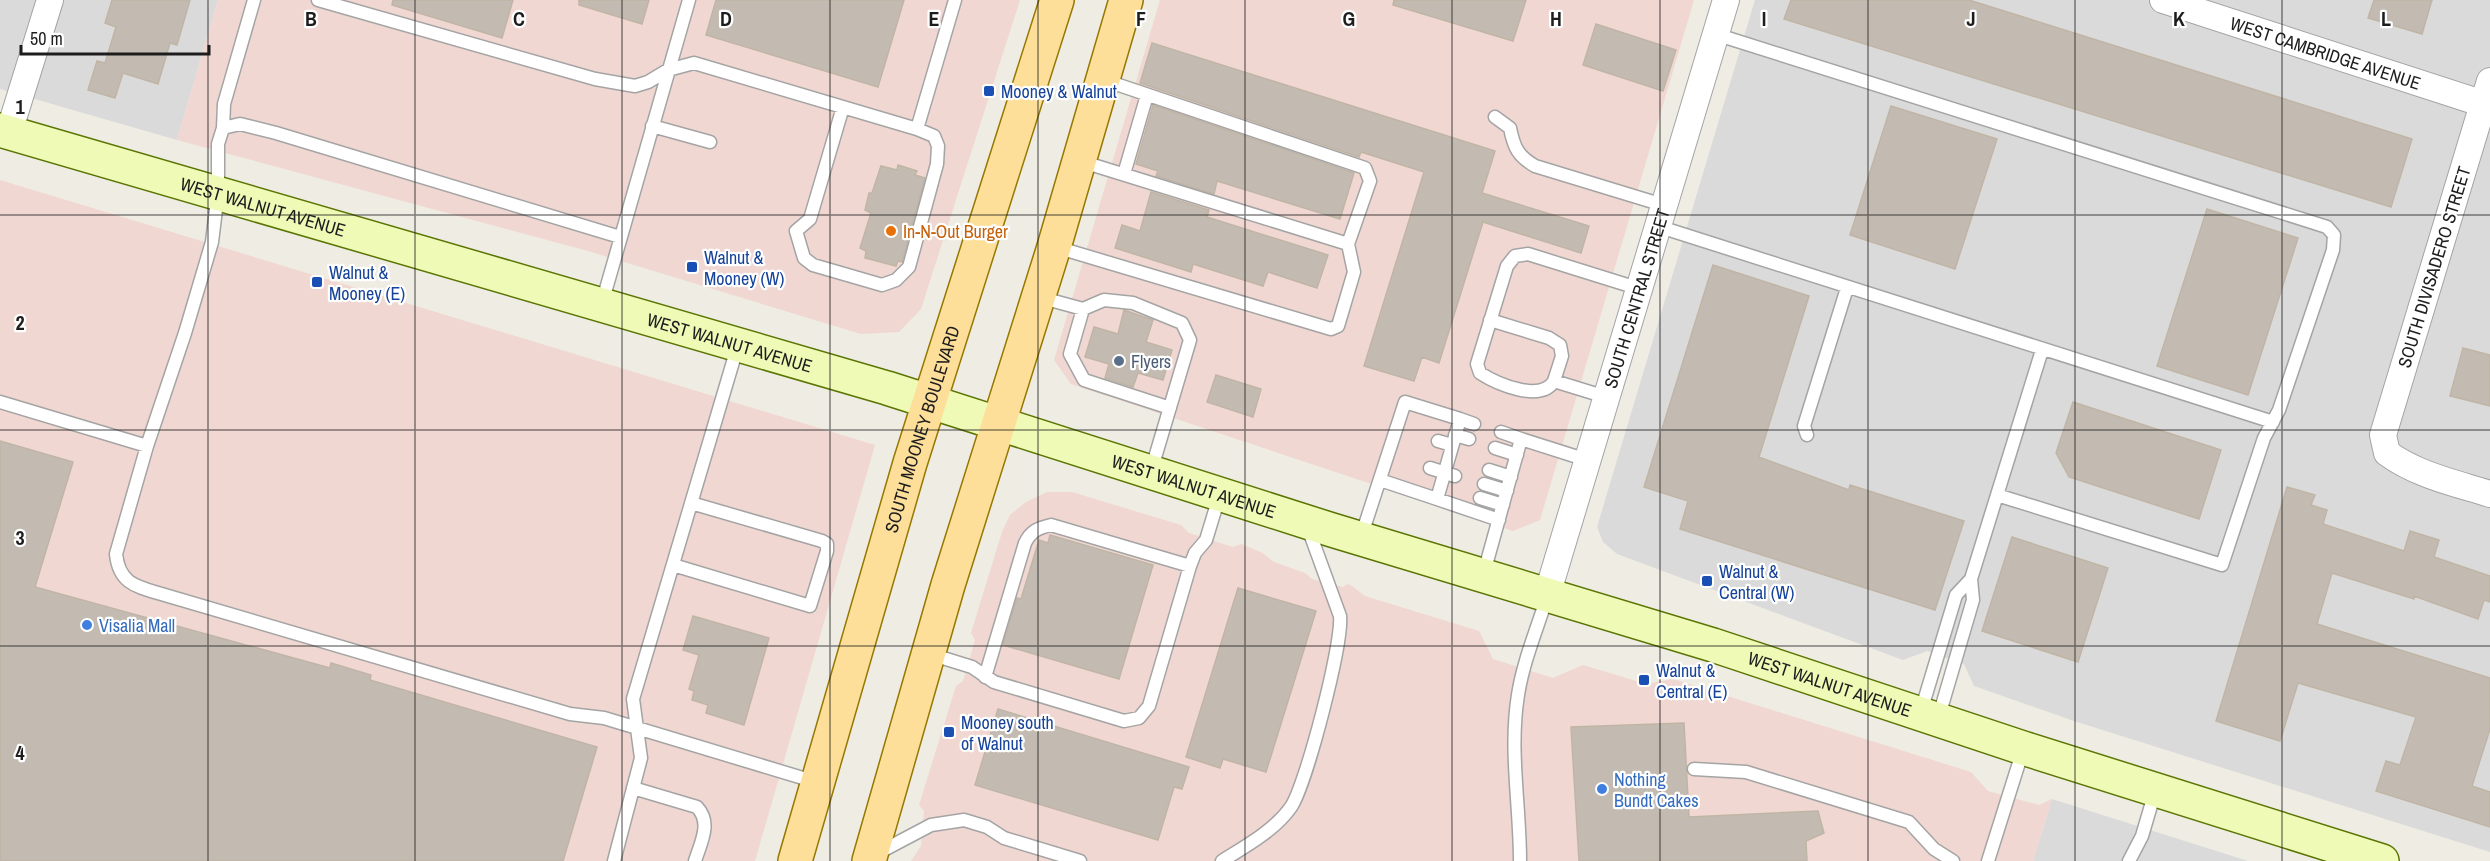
<svg xmlns="http://www.w3.org/2000/svg" width="2490" height="861" viewBox="0 0 2490 861" font-family="'Archivo Narrow',sans-serif">
<style>
.residential{fill:#dbdada}
.commercial{fill:#f0d7d1}
.building{fill:#c3bbb2;stroke:#c0b5a5;stroke-width:1.5}
.lines{fill:none;stroke-linecap:round;stroke-linejoin:round}
.service-casing{stroke:#a4a4a4;stroke-width:15}
.minor-casing{stroke:#a4a4a4;stroke-width:28}
.secondary-casing{stroke:#5a7503;stroke-width:36}
.primary-casing{stroke:#967800;stroke-width:36}
.service{stroke:#fff;stroke-width:12}
.minor{stroke:#fff;stroke-width:26}
.secondary{stroke:#eefab5;stroke-width:33}
.primary{stroke:#fddf99;stroke-width:33}
.grid{fill:none;stroke:#1d1d1d;stroke-width:1.5;stroke-opacity:0.55}
.transit-dot{fill:#1a4fb4;stroke:#fff;stroke-width:2}
.food-dot{fill:#e8710a;stroke:#fff;stroke-width:2}
.service-dot{fill:#5c6f8a;stroke:#fff;stroke-width:2}
.shop-dot{fill:#3f7fe0;stroke:#fff;stroke-width:2}
.labels{text-anchor:middle;dominant-baseline:central;stroke-width:4.5;stroke-linejoin:round;paint-order:stroke}
.street-label{font-size:18px;fill:#1d1d1d;stroke:#fff}
.transit-label{font-size:18px;fill:#164399;stroke:#fff;text-anchor:start}
.food-label{font-size:18px;fill:#c56008;stroke:#fff;text-anchor:start}
.service-label{font-size:18px;fill:#4e5e75;stroke:#fff;text-anchor:start}
.shop-label{font-size:18px;fill:#366cbe;stroke:#fff;text-anchor:start}
.grid-label{font-size:20px;text-anchor:middle;font-weight:bold;fill:#1d1d1d;stroke:#fff;stroke-width:4.5;stroke-linejoin:round;paint-order:stroke}
</style>
<rect width="100%" height="100%" fill="#efece3"/>
<path class="residential" d="M0,0h218l-41,140 -177,-51z
M1755,0h735v852l-416,-131 -100,-35 -10,-22 -37,-13 -24,9 -286,-106 -14,-12 -6,-15z
M2052,799l196,62h-215z"/>
<path class="commercial" d="M218,0h802l-99,309 -22,23 -38,2 -273,-83 -411,-111z
M1160,0h534l-154,520 -27,11 -442,-147 -17,-24z
M0,180l875,265 -120,416h-755z
M1047,492h25l109,33 8,8 44,14 8,-3 20,8 13,10 31,11 7,6 31,8 4,-3 5,2 13,10 114,35 14,28 60,19 30,-13 63,19 27,-5 298,93 17,19 51,14 13,-6 -19,62h-1122l10,-15 3,-35 -5,-6 37,-119 7,-5 12,-41 -4,-7 31,-101 8,-17 16,-13z"/>
<path class="building" d="M112,0h78l-13,45 -7,-2 -12,41 -35,-11 -8,25 -27,-8 9,-29 8,2 11,-36 -11,-4z
M393,0h120l-11,38 -110,-33z
M579,0h70l-7,24 -63,-19z
M716,0h188l-26,87 -172,-52z
M1394,0h132l-13,41 -120,-36z
M1791,0h178l443,139 -21,68 -607,-188z
M2374,0h58l-10,34 -54,-16z
M1596,24l80,26 -13,41 -80,-26z
M1152,43l343,108 -13,42 107,33 -8,27 -98,-31 -44,141 -17,-6 -8,24 -50,-15 60,-194 -63,-20 -2,5 -219,-74z
M1153,105l201,68 -14,46 -123,-38 -3,13 -58,-18 2,-5 -22,-7z
M1891,106l106,33 -42,130 -105,-34z
M898,165l19,6 -2,4 10,3 -23,84 -4,-1 -2,5 -31,-8 1,-7 -6,-3 11,-35 -6,-3 4,-17h3l9,-27 16,4z
M1151,192l58,18 -2,7 121,38 -11,33 -49,-16 -5,14 -70,-22 -2,8 -76,-24 7,-23 18,6z
M2207,209l91,29 -50,157 -91,-29z
M1713,265l96,31 -50,161 90,33 1,-5 114,36 -29,89 -255,-81 8,-28 -44,-14z
M1124,310l29,10 -7,22 26,8 -9,30 -25,-7 -5,14 -28,-9 4,-14 -24,-7 9,-30 24,7z
M2463,348l27,7v51l-40,-10z
M1216,375l45,14 -8,28 -46,-15z
M2073,402l148,48 -22,69 -130,-42 -13,-24z
M0,441l73,21 -38,125 295,81 1,-5 40,12 -1,5 227,67 -34,114h-563z
M2287,487l28,8 -4,10 16,5 -4,14 81,27 6,-20 29,9 -5,17 56,19v26l-6,-2 -6,19 -64,-23v3l-82,-26 -15,51 173,54v51l-18,57 18,6v35l-114,-36 10,-30 14,4 16,-48 -118,-34 -18,58 -64,-20z
M1050,535l103,30 -34,114 -116,-34 14,-47 4,1 18,-59 9,3z
M2012,537l96,31 -30,94 -96,-31z
M1238,588l78,23 -50,161 -43,-13 -3,9 -34,-11z
M693,616l76,22 -25,87 -38,-12 2,-8 -16,-5 2,-9 -5,-2 10,-34 -16,-5z
M998,709l191,58 -7,22 -8,-2 -16,53 -183,-55z
M1684,723l5,94 129,-6 6,22 -18,8 1,20h-228l-8,-134z"/>
<g class="lines">
<defs>
<path id="service" d="M254,0l-30,104 -1,24 -5,16v49l-6,49 -27,91 -38,113 -31,108c3,28 18,32 42,39l412,121 34,4 212,64
M318,0l277,79 40,7 13,-4 20,-12 26,-7 223,66 17,7 4,10 -1,18 -28,103 -13,13 -14,5 -69,-20 -9,-7 -8,-27 14,-12 33,-112
M1715,34l612,193 7,8 -1,15 -54,160 -15,28 -42,127 -225,-70
M1495,117l15,11c4,20 8,28 25,38l128,39
M652,126l58,16
M223,128l17,-4 36,9 344,104
M917,129l38,-129
M1080,161l268,83
M1124,174l23,-79
M1657,226l616,196
M1056,247l275,82 7,-3 16,-54 -6,-28 22,-63 -5,-13 -261,-88
M1039,297l44,12 21,-9 29,3 49,20 8,17 -39,131
M602,303l87,-303
M1083,309l-13,45 14,26 86,28
M1490,320l59,18 11,7 2,11 -8,25
M1606,397l-52,-16c-13,22 -57,3 -74,-8l-3,-9 30,-98 8,-10 13,-2 109,34
M0,402l147,44
M1460,419l14,5
M1501,432l20,7
M1455,435l14,4
M1807,435l-3,-9 43,-138
M1438,441l14,4
M1495,448l22,7
M1430,468l25,8
M1489,470l22,7
M1484,484l23,7
M1480,498l23,7
M1437,499l62,21
M1361,537l44,-135 55,17 -23,80 -57,-19
M673,565l137,41 17,-55v-7l-5,-3 -131,-38
M1483,576l38,-137 66,21
M1971,579l71,-229
M930,654l42,13 22,15 130,39 15,-3 10,-12 41,-140 5,-13 11,-13 14,-46
M985,677l40,-134c6,-12 13,-15 26,-18l139,41
M1921,711l35,-116 15,-16 2,21 -35,119
M1694,769l52,3 163,50 25,27 19,12
M633,788l64,19c15,16 4,35 -2,54
M878,853l53,-28 33,-5 23,7 17,11 76,23
M614,861l27,-103 -8,-59 105,-354
M1222,861c24,-15 53,-31 69,-54 15,-22 52,-164 49,-191l-32,-88
M1520,861c0,-56 -11,-111 -2,-166 5,-33 19,-66 29,-98
M1988,861l35,-111
M2129,861l13,-25 13,-44"/>
<g id="minor">
<path id="s1" d="M2163,0l327,106"/>
<path d="M2490,81l-107,354 4,18c30,22 68,30 103,41"/>
<path d="M9,132l41,-132"/>
<path id="s2" d="M1547,595l179,-595"/>
</g>
<g id="secondary">
<path id="s3" d="M0,130l887,258 445,142 381,115 310,103 359,113"/>
</g>
<g id="primary">
<path id="s4" d="M795,861l115,-398 147,-463"/>
<path d="M869,861l79,-276 106,-338 72,-247"/>
</g>
</defs>
<use href="#service" class="service-casing"/>
<use href="#minor" class="minor-casing"/>
<use href="#secondary" class="secondary-casing"/>
<use href="#primary" class="primary-casing"/>
<use href="#service" class="service"/>
<use href="#minor" class="minor"/>
<use href="#secondary" class="secondary"/>
<use href="#primary" class="primary"/>
</g>
<path class="grid" d="M208,0v861M415,0v861M622,0v861M830,0v861M1038,0v861M1245,0v861M1452,0v861M1660,0v861M1868,0v861M2075,0v861M2282,0v861M0,215h2490M0,430h2490M0,646h2490"/>
<g class="transit-dot">
<rect x="983" y="85" width="12" height="12" rx="3"/>
<rect x="686" y="261" width="12" height="12" rx="3"/>
<rect x="311" y="276" width="12" height="12" rx="3"/>
<rect x="1701" y="575" width="12" height="12" rx="3"/>
<rect x="1638" y="674" width="12" height="12" rx="3"/>
<rect x="943" y="726" width="12" height="12" rx="3"/>
</g>
<circle class="food-dot" cx="891" cy="231" r="6"/>
<circle class="service-dot" cx="1119" cy="361" r="6"/>
<g class="shop-dot">
<circle cx="87" cy="625" r="6"/>
<circle cx="1602" cy="789" r="6"/>
</g>
<g class="labels">
<g class="street-label">
<text stroke="none"><textPath href="#s1" startOffset="171">WEST CAMBRIDGE AVENUE</textPath></text>
<text stroke="none"><textPath href="#s3" startOffset="274">WEST WALNUT AVENUE</textPath></text>
<text transform="translate(2434 267) rotate(-73)">SOUTH DIVISADERO STREET</text>
<text stroke="none"><textPath href="#s2" startOffset="310">SOUTH CENTRAL STREET</textPath></text>
<text stroke="none"><textPath href="#s3" startOffset="760">WEST WALNUT AVENUE</textPath></text>
<text stroke="none"><textPath href="#s4" startOffset="450">SOUTH MOONEY BOULEVARD</textPath></text>
<text stroke="none"><textPath href="#s3" startOffset="1246">WEST WALNUT AVENUE</textPath></text>
<text stroke="none"><textPath href="#s3" startOffset="1912">WEST WALNUT AVENUE</textPath></text>
</g>
<g class="transit-label">
<text x="1001" y="91">Mooney &amp; Walnut</text>
<text x="704" y="257">Walnut &amp;<tspan x="704" dy="21">Mooney (W)</tspan></text>
<text x="329" y="272">Walnut &amp;<tspan x="329" dy="21">Mooney (E)</tspan></text>
<text x="1719" y="571">Walnut &amp;<tspan x="1719" dy="21">Central (W)</tspan></text>
<text x="1656" y="670">Walnut &amp;<tspan x="1656" dy="21">Central (E)</tspan></text>
<text x="961" y="722">Mooney south<tspan x="961" dy="21">of Walnut</tspan></text>
</g>
<g class="food-label">
<text x="903" y="231">In-N-Out Burger</text>
</g>
<g class="service-label">
<text x="1131" y="361">Flyers</text>
</g>
<g class="shop-label">
<text x="99" y="625">Visalia Mall</text>
<text x="1614" y="779">Nothing<tspan x="1614" dy="21">Bundt Cakes</tspan></text>
</g>
</g>
<g class="grid-label">
<text x="311" y="26">B</text>
<text x="519" y="26">C</text>
<text x="726" y="26">D</text>
<text x="934" y="26">E</text>
<text x="1141" y="26">F</text>
<text x="1349" y="26">G</text>
<text x="1556" y="26">H</text>
<text x="1764" y="26">I</text>
<text x="1971" y="26">J</text>
<text x="2179" y="26">K</text>
<text x="2386" y="26">L</text>
<text x="20" y="114">1</text>
<text x="20" y="330">2</text>
<text x="20" y="545">3</text>
<text x="20" y="760">4</text>
</g>
<path d="M21 45v9h188v-9" fill="none" stroke="#1d1d1d" stroke-width="3"/>
<text x="30" y="45" font-size="18" fill="#1d1d1d" stroke="#ffffff" stroke-width="4.5" paint-order="stroke">50 m</text>
</svg>
